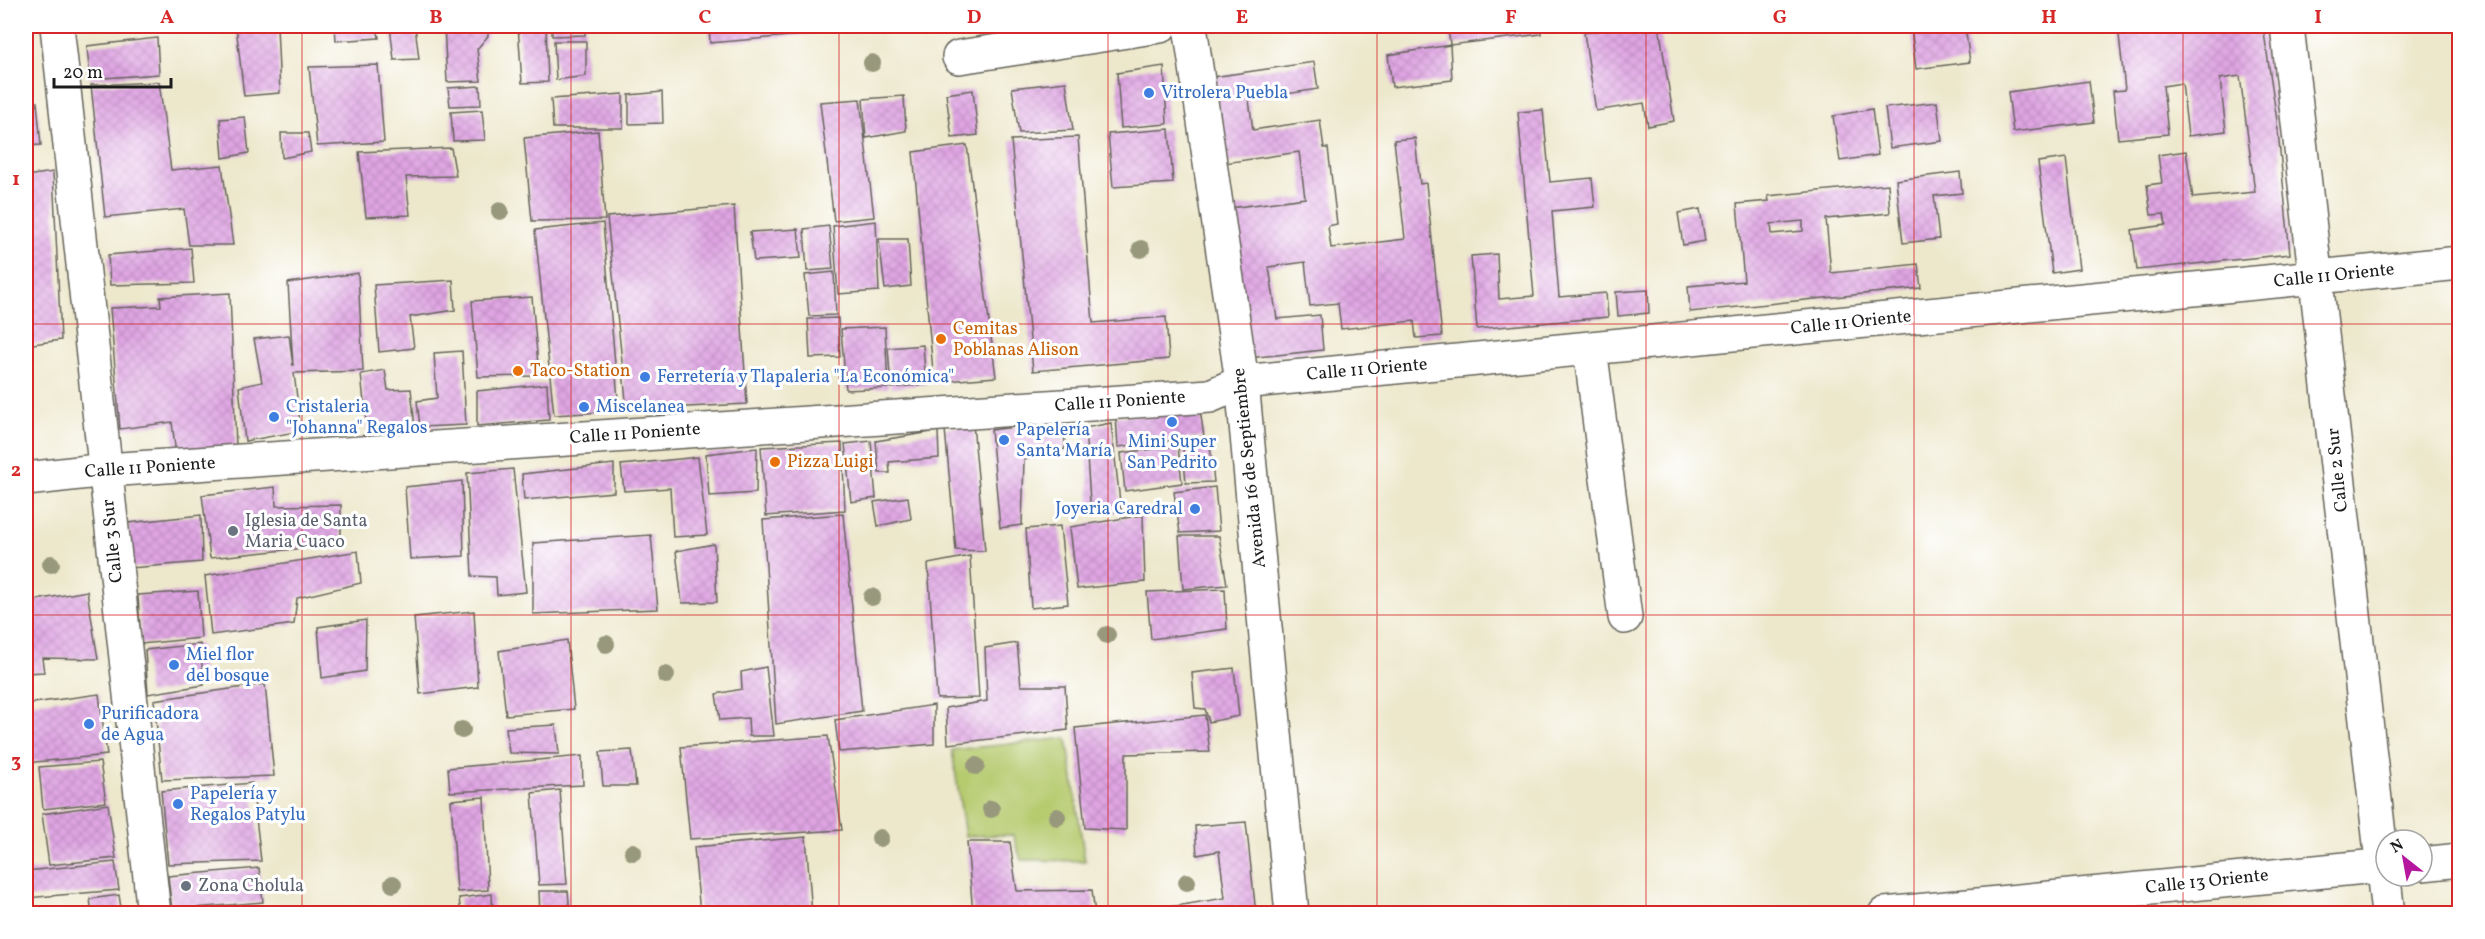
<svg xmlns="http://www.w3.org/2000/svg" width="2485" height="939" viewBox="0 0 2485 939" font-family="Vollkorn,serif">
<style>
.garden{fill:#b6ca6e;stroke:#697345;stroke-width:1.5}
.building{fill:url(#building-cross-hatch);fill-rule:evenodd}
.lines{fill:none;stroke-linecap:round;stroke-linejoin:round}
.minor-casing{stroke:#65635a;stroke-width:36}
.minor{stroke:#fff;stroke-width:33}
.tree{fill:#98997b}
.grid{fill:none;stroke:#d62828;stroke-width:1.5;stroke-opacity:0.55}
.shop-dot{fill:#3f7fe0;stroke:#fff;stroke-width:2}
.food-dot{fill:#e8710a;stroke:#fff;stroke-width:2}
.worship-dot{fill:#6b7280;stroke:#fff;stroke-width:2}
.labels{text-anchor:middle;dominant-baseline:central;stroke-width:6;stroke-linejoin:round;paint-order:stroke}
.shop-label{font-size:18px;fill:#366cbe;stroke:#fff;text-anchor:start}
.street-label{font-size:18px;fill:#1c1c1c;stroke:#fff}
.food-label{font-size:18px;fill:#c56008;stroke:#fff;text-anchor:start}
.worship-label{font-size:18px;fill:#5b616d;stroke:#fff;text-anchor:start}
.neatline{fill:none;stroke:#d62828;stroke-width:2}
.grid-label{font-size:20px;text-anchor:middle;font-weight:bold;fill:#d62828}
</style>
<defs>
<pattern id="building-cross-hatch" width="8" height="8" patternUnits="userSpaceOnUse" patternTransform="scale(1.5)"><rect width="8" height="8" fill="#dfa5e3"/><path d="M0 0l8 8M0 8l8-8" fill="none" stroke="#bf8dc2"/></pattern>
</defs>
<rect width="100%" height="100%" fill="#fff"/>
<filter id="ink" filterUnits="userSpaceOnUse"><feTurbulence type="fractalNoise" baseFrequency=".0167" numOctaves="2"/><feDisplacementMap in="SourceGraphic" scale="12" xChannelSelector="R" yChannelSelector="G"/><feConvolveMatrix kernelMatrix="1 2 1 2 8 2 1 2 1" color-interpolation-filters="sRGB"/></filter>
<filter id="wash" filterUnits="userSpaceOnUse"><feTurbulence type="fractalNoise" baseFrequency=".008" numOctaves="4" result="noise"/><feDisplacementMap in="SourceGraphic" scale="24" xChannelSelector="R" yChannelSelector="G"/><feGaussianBlur stdDeviation="1.35" result="paint"/><feColorMatrix in="noise" values="0 0 0 0 0 0 0 0 0 0 0 0 0 0 0 0 0 1.4 0 .05"/><feComposite in="paint" operator="in"/></filter>
<g filter="url(#wash)">
<rect width="100%" height="100%" fill="#ede8cc"/>
<path class="garden" d="M1067,738l18,123 -64,-1 -8,-25 -48,1 -13,-86z"/>
<g id="blocks">
<path class="building" d="M236,26h41l3,67 -36,3z
M335,26h42l2,12 -43,3z
M390,26h25l4,33 -25,1z
M444,26h44v10l-11,13 4,32 -34,1z
M518,26h28l2,56 -26,1z
M552,26h33v9l-33,1z
M709,26h103l1,8 -103,9z
M1448,26h92l1,8 -91,11z
M1628,26h31l15,95 -26,5 -4,-23 -48,8 -12,-78z
M1911,26h54l5,36 -54,7z
M2118,26h145l14,95 13,133 -153,16 -5,-40 34,-5 -2,-11 -13,1 -4,-30 15,-2 -4,-28 28,-4 7,47 62,-6 -15,-116 -20,3 6,52 -38,5 -6,-53 -19,3 5,48 -50,5 -5,-48 12,-1z
M157,38l2,36 -69,5 -3,-33z
M554,41h32v35l-30,4z
M1450,45l2,35 -60,7 -4,-32z
M1314,62l4,27 -69,11 4,30 67,-10 4,28h4l9,76 -9,2 3,22 74,-9 -11,-99 21,-2 5,46 6,-1 16,153 -26,2 -2,-17 -73,8 -3,-26 -28,3 -5,-44 -36,5 8,52 43,-4 3,35 -75,8 -18,-150 75,-10 -6,-46 -74,11 -12,-86z
M378,65l6,77 -67,4 -8,-79z
M1164,66l3,58 -46,4 -4,-55z
M2089,81l5,41 -81,10 -5,-40z
M159,82l12,88 51,-5 11,80h-44l-5,-36 -79,8 -14,-132z
M1066,82l7,48 -54,3 -7,-45z
M480,86l1,19 -31,1 -2,-18z
M973,90l5,45 -26,3 -6,-44z
M662,92l1,31 -34,1v-29z
M623,94v34h-70l-2,-29z
M904,96l2,35 -40,7 -3,-39z
M860,99l14,118 -40,4 -14,-119z
M37,102l4,43 -15,1v-42z
M1937,102l5,39 -52,7 -5,-40z
M1872,109l6,46 -38,6 -7,-45z
M482,110l3,30 -32,1 -2,-29z
M1543,110l7,72 42,-4 3,29 -43,4 7,86 47,-4 2,24 -131,12 -6,-73 26,-2 2,45 35,-3 -16,-184z
M245,117l4,36 -26,5 -3,-39z
M1169,129l4,54 -60,4 -5,-53z
M598,131l7,89 -73,1 -8,-83z
M281,133h27l3,19 -29,6z
M1078,137l15,186 73,-6 3,42 -136,12 -22,-231z
M967,145l29,232 -62,5 -21,-230z
M451,148l5,28 -50,1 4,38 -44,2 -7,-65z
M2066,158l13,111 -27,4 -14,-111z
M53,172l8,168 -35,5v-169z
M1960,172l2,21 -28,3 5,43 -36,4 -7,-63z
M1888,184l2,29 -64,6 5,54 87,-9 3,24 -231,24 -2,-26 56,-5 -7,-77 32,-3 -1,-5zM1803,221v10l-31,3 -1,-10z
M734,206l13,198 -120,6 -20,-193z
M1700,209l5,32 -22,4 -5,-32z
M876,221l3,70 -41,3 -5,-68z
M603,223l16,188 -65,4 -19,-185z
M829,226l4,43 -26,2 -3,-42z
M798,229l3,29 -47,3 -4,-29z
M879,239h29l3,47 -26,3z
M191,248l3,35 -84,2 -2,-30z
M834,272l2,43 -27,1 -4,-41z
M358,273l5,98 -69,2 7,58 -56,10 -6,-54 23,-5 -8,-43 35,-4 4,31 -5,-83z
M453,280l2,30 -45,7 4,31 -35,4 -5,-67z
M1648,290l1,23 -31,3 -2,-24z
M230,293l6,154 -60,8 -4,-33 -52,7 -10,-121 51,-2 -1,-9z
M532,297l7,79 -61,1 -6,-76z
M838,318l2,39 -30,1 -2,-39z
M885,327l3,61 -42,2 -5,-61z
M923,345l3,39 -35,4 -3,-40z
M462,351l4,74 -46,2 -3,-26 20,-3 -3,-45z
M385,370l3,20 23,-1 4,39 -48,3 -6,-57z
M547,384l2,36 -72,6v-35z
M1200,409l4,28 -86,10 -2,-30z
M1064,421l1,28 -41,11 -2,65 -22,3 -9,-98z
M1111,423l10,88 -30,4 -6,-87z
M973,424l12,127 -29,-1 -11,-121z
M938,431l1,27 -50,4 1,11h-11l-3,-32z
M871,441l5,57 -25,4 -6,-58z
M842,443l3,67 -79,6 -5,-69z
M1210,445l4,37 -28,1 -3,-36z
M1178,446l4,37 -57,8 -4,-38z
M757,448l-1,45 -47,3 -3,-42z
M698,457l9,78 -34,2 -3,-49 -46,3 -3,-26z
M614,464v28l-90,8 -2,-26z
M513,469l13,123 -29,3 -1,-18 -24,-1 -5,-103z
M462,481l2,75 -54,3 -5,-72z
M275,487l1,19 65,-1v39l-131,14 -8,-63z
M1215,487l4,44 -39,2 -6,-41z
M908,497l3,22 -33,7 -4,-24z
M843,514l19,197 -86,13 -13,-204z
M201,515l1,47 -71,6 -3,-45z
M1143,515l2,67 -68,7 -7,-62z
M1060,526l8,78 -37,4 -5,-79z
M651,535l7,74 -125,5v-71z
M1179,536h40l8,49 -44,4z
M714,544l3,58 -35,1 -6,-52z
M358,551l3,32 -64,15 -3,26 -83,11 -6,-59z
M970,556l9,142 -42,1 -9,-135z
M26,566l4,35 57,-10 11,68 -56,-1 2,14 -18,1z
M1225,589l2,40 -76,10 -4,-47z
M198,591l3,47 -60,6 -3,-49z
M474,611l4,76 -58,7 -6,-77z
M366,620l-1,51 -43,7 -4,-51z
M567,640l7,69 -68,6 -7,-64z
M1017,643l4,43h44l3,44 -120,14 -2,-36 41,-7 -2,-53z
M200,644l4,41 -56,9 -3,-44z
M766,667l8,69h-25l-1,-18 -28,2 -4,-26 26,-5 -1,-17z
M1234,668l5,48 -30,6 -4,-13 -10,-1 -3,-35z
M265,684l9,92 -112,4 -8,-80z
M99,694l8,61 -81,8v-59z
M934,705v39l-95,8 -4,-32z
M1205,715l5,37 -84,2v76l-41,-2 -10,-100z
M556,725l3,29 -50,-1 -3,-25z
M828,736l14,94 -152,9 -9,-92z
M632,750l4,36h-33l-3,-34z
M582,756l1,29 -133,7 -2,-24z
M100,762l6,40 -63,7 -4,-42z
M252,783l9,78 -93,3 -7,-73z
M560,790l7,94 -28,1 -7,-92z
M484,797l4,93 -31,2 -6,-92z
M108,804l8,54 -67,7 -7,-51z
M1246,822l10,92h-129l98,-16 -6,-47 -22,4 -2,-29z
M806,837l6,77h-112l-6,-67z
M967,842h43l7,49 75,-1 3,24h-122z
M115,862l4,28 -93,8v-27z
M259,868l4,34 -91,8 -4,-34z
M539,891h29l2,23h-30z
M492,894l1,20h-32l-2,-16z
M119,895l3,19h-30l-2,-15z
M262,908l1,6h-50v-2z
M392,909v5h-24v-4z"/>
</g>
</g>
<g filter="url(#ink)">
<use href="#blocks" fill-opacity="0" stroke="#65635a" stroke-width="1.5"/>
<g class="lines">
<defs>
<path id="minor" d="M57,26l97,888
M1190,26l52,356 50,532
M2287,26l101,888
M959,57l201,-31
M1590,348l35,269
M26,479l80,-9 1104,-74 32,-14 1218,-119
M2422,864l38,-4
M1885,914l501,-49"/>
</defs>
<use href="#minor" class="minor-casing"/>
<use href="#minor" class="minor"/>
</g>
<g class="tree">
<circle cx="872" cy="63" r="9"/>
<circle cx="500" cy="211" r="9"/>
<circle cx="1141" cy="249" r="9"/>
<circle cx="51" cy="564" r="9"/>
<circle cx="872" cy="597" r="9"/>
<circle cx="1107" cy="635" r="9"/>
<circle cx="606" cy="644" r="9"/>
<circle cx="666" cy="675" r="9"/>
<circle cx="462" cy="730" r="9"/>
<circle cx="976" cy="766" r="9"/>
<circle cx="991" cy="809" r="9"/>
<circle cx="1057" cy="817" r="9"/>
<circle cx="880" cy="838" r="9"/>
<circle cx="633" cy="852" r="9"/>
<circle cx="1187" cy="882" r="9"/>
<circle cx="393" cy="884" r="9"/>
</g>
</g>
<path class="grid" d="M302,26v888M571,26v888M839,26v888M1108,26v888M1377,26v888M1646,26v888M1914,26v888M2183,26v888M26,324h2434M26,615h2434"/>
<g class="shop-dot">
<circle cx="1149" cy="93" r="6"/>
<circle cx="645" cy="377" r="6"/>
<circle cx="584" cy="407" r="6"/>
<circle cx="274" cy="417" r="6"/>
<circle cx="1172" cy="422" r="6"/>
<circle cx="1004" cy="440" r="6"/>
<circle cx="1195" cy="509" r="6"/>
<circle cx="174" cy="665" r="6"/>
<circle cx="89" cy="724" r="6"/>
<circle cx="178" cy="804" r="6"/>
</g>
<g class="food-dot">
<circle cx="941" cy="339" r="6"/>
<circle cx="518" cy="371" r="6"/>
<circle cx="775" cy="462" r="6"/>
</g>
<g class="worship-dot">
<circle cx="233" cy="531" r="6"/>
<circle cx="186" cy="886" r="6"/>
</g>
<g class="labels">
<g class="shop-label">
<text x="1161" y="93">Vitrolera Puebla</text>
<text x="657" y="377">Ferretería y Tlapaleria "La Económica"</text>
<text x="286" y="407">Cristaleria<tspan x="286" dy="21">"Johanna" Regalos</tspan></text>
<text x="596" y="407">Miscelanea</text>
<text x="1016" y="430">Papelería<tspan x="1016" dy="21">Santa María</tspan></text>
<text x="1172" y="442" text-anchor="middle">Mini Super<tspan x="1172" dy="21">San Pedrito</tspan></text>
<text x="1183" y="509" text-anchor="end">Joyeria Caredral</text>
<text x="186" y="655">Miel flor<tspan x="186" dy="21">del bosque</tspan></text>
<text x="101" y="714">Purificadora<tspan x="101" dy="21">de Agua</tspan></text>
<text x="190" y="794">Papelería y<tspan x="190" dy="21">Regalos Patylu</tspan></text>
</g>
<g class="street-label">
<text transform="translate(2334 276) rotate(-6)">Calle 11 Oriente</text>
<text transform="translate(1851 323) rotate(-6)">Calle 11 Oriente</text>
<text transform="translate(1367 370) rotate(-5)">Calle 11 Oriente</text>
<text transform="translate(1120 402) rotate(-4)">Calle 11 Poniente</text>
<text transform="translate(635 434) rotate(-4)">Calle 11 Poniente</text>
<text transform="translate(150 468) rotate(-4)">Calle 11 Poniente</text>
<text transform="translate(1250 468) rotate(-96)">Avenida 16 de Septiembre</text>
<text transform="translate(2338 470) rotate(-96)">Calle 2 Sur</text>
<text transform="translate(113 541) rotate(-96)">Calle 3 Sur</text>
<text transform="translate(2207 882) rotate(-6)">Calle 13 Oriente</text>
</g>
<g class="food-label">
<text x="953" y="329">Cemitas<tspan x="953" dy="21">Poblanas Alison</tspan></text>
<text x="530" y="371">Taco-Station</text>
<text x="787" y="462">Pizza Luigi</text>
</g>
<g class="worship-label">
<text x="245" y="521">Iglesia de Santa<tspan x="245" dy="21">Maria Cuaco</tspan></text>
<text x="198" y="886">Zona Cholula</text>
</g>
</g>
<rect width="2485" height="939" fill="none" stroke="#fff" stroke-width="66"/>
<g transform="translate(2404 858) rotate(329)"><circle r="28" fill="#ffffff" stroke="#a4a4a4" stroke-width="1.5"/>
<path d="M0-4.5L10 22L0 15L-10 22Z" fill="#b5179e"/>
<text y="-9" font-size="16" font-weight="bold" text-anchor="middle" fill="#1c1c1c">N</text>
</g>
<path d="M54 78v9h117v-9" fill="none" stroke="#1c1c1c" stroke-width="3"/>
<text x="63" y="78" font-size="18" fill="#1c1c1c" stroke="#ffffff" stroke-width="4.5" paint-order="stroke">20 m</text>
<rect x="33" y="33" width="2419" height="873" class="neatline"/>
<g class="grid-label">
<text x="167" y="23">A</text>
<text x="436" y="23">B</text>
<text x="705" y="23">C</text>
<text x="974" y="23">D</text>
<text x="1242" y="23">E</text>
<text x="1511" y="23">F</text>
<text x="1780" y="23">G</text>
<text x="2049" y="23">H</text>
<text x="2318" y="23">I</text>
<text x="16" y="185">1</text>
<text x="16" y="476">2</text>
<text x="16" y="767">3</text>
</g>
</svg>
